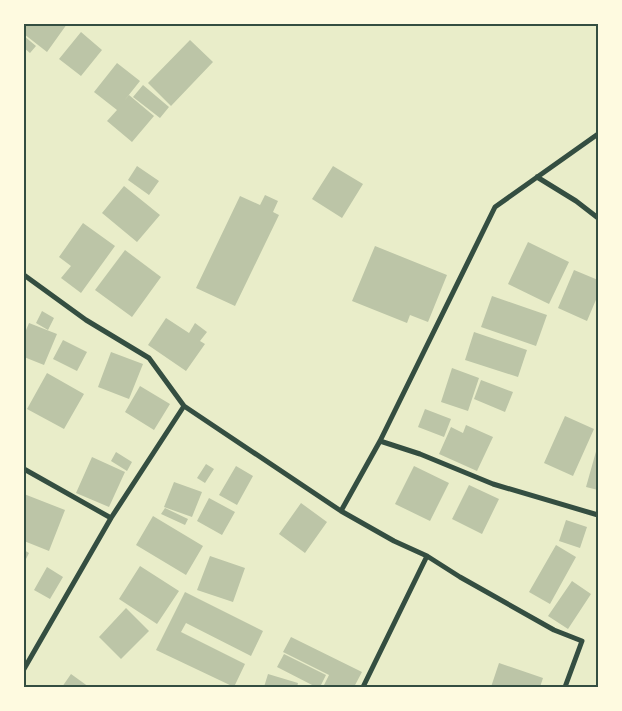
<svg xmlns="http://www.w3.org/2000/svg" width="622" height="711" viewBox="0 0 622 711" font-family="'Fira Sans Condensed',sans-serif">
<style>
.building{fill:#bcc5a7}
.lines{fill:none;stroke-linecap:round;stroke-linejoin:round}
.minor{stroke:#344e41;stroke-width:5}
.neatline{fill:none;stroke:#344e41;stroke-width:2}
</style>
<rect width="100%" height="100%" fill="#e9edc9"/>
<path class="building" d="M24,24h43l-20,28 -23,-18z
M81,32l21,18 -21,26 -22,-17z
M24,36l12,10 -6,7 -6,-5z
M190,40l23,22 -42,44 -23,-23z
M117,63l23,18 -16,20 5,-6 25,21 -22,26 -25,-21 10,-11 -23,-18z
M143,85l26,22 -9,11 -27,-21z
M137,166l22,15 -10,14 -21,-15z
M333,166l30,18 -21,34 -30,-19z
M124,186l36,29 -23,27 -35,-29z
M265,195l13,6 -5,11 6,3 -44,91 -39,-18 44,-92 20,9z
M83,223l32,23 -34,47 -20,-15 10,-12 -12,-9z
M528,242l41,20 -20,42 -41,-20z
M375,246l72,29 -19,47 -18,-7 -3,8 -55,-22z
M125,250l36,27 -29,40 -37,-27z
M574,270l24,10v15l-11,26 -29,-13z
M492,296l55,19 -11,31 -55,-19z
M42,311l12,7 -6,12 -12,-7z
M166,318l23,15 6,-10 12,9 -7,9 5,3 -19,27 -38,-26z
M29,323l28,11 -13,31 -20,-8v-22z
M474,332l53,18 -9,27 -53,-17z
M63,340l24,12 -10,19 -24,-12z
M111,352l32,12 -14,35 -31,-12z
M452,368l27,10 -11,33 -27,-9z
M47,373l37,21 -20,35 -37,-20z
M481,380l32,12 -8,20 -31,-13z
M140,386l30,18 -16,26 -29,-18z
M425,409l26,10 -7,18 -26,-10z
M565,416l29,13 -21,47 -29,-13z
M466,425l27,12 -16,34 -38,-17 12,-27 12,6z
M597,448h1v42l-12,-3z
M116,452l16,10 -5,9 -16,-10z
M92,457l33,15 -16,35 -33,-14z
M206,464l8,5 -9,14 -8,-5z
M236,466l17,10 -16,29 -18,-10z
M414,466l35,17 -19,38 -35,-17z
M174,482l28,10 -10,25 -28,-10z
M469,485l30,14 -17,35 -30,-15z
M24,494l41,16 -16,41 -25,-10z
M209,498l26,14 -13,23 -25,-14z
M301,503l26,19 -22,31 -26,-19z
M165,508l23,11 -3,6 -24,-11z
M153,516l50,30 -17,29 -50,-30z
M566,520l21,7 -7,21 -21,-7z
M556,545l20,12 -26,47 -21,-12z
M24,550l5,3 -5,10z
M210,556l35,12 -12,34 -36,-12z
M140,566l39,25 -22,33 -38,-25z
M47,567l16,10 -13,22 -16,-9z
M572,581l19,13 -23,35 -20,-13z
M185,592l78,39 -12,25 -65,-33 -5,9 64,32 -11,23 -78,-37z
M126,608l23,23 -28,28 -22,-22z
M291,637l71,35 -8,15h-31l6,-12 -46,-23z
M284,654l42,21 -6,12h-4l-39,-20z
M499,663l44,15 -3,9h-49z
M71,674l18,13h-27z
M268,674l30,9 -1,4h-33z"/>
<g class="lines">
<path class="minor" d="M537,177l39,24 22,17
M24,275l62,45 63,38 35,48 157,105 53,30 33,15 33,21 94,53 28,11 -17,46
M380,441l40,13 73,30 105,31
M24,469l87,49
M341,511l39,-70 115,-234 103,-73
M24,669l87,-151 73,-112
M363,687l64,-131"/>
</g>
<rect width="622" height="711" fill="none" stroke="#fefae0" stroke-width="50"/>
<rect x="25" y="25" width="572" height="661" class="neatline"/>
</svg>
